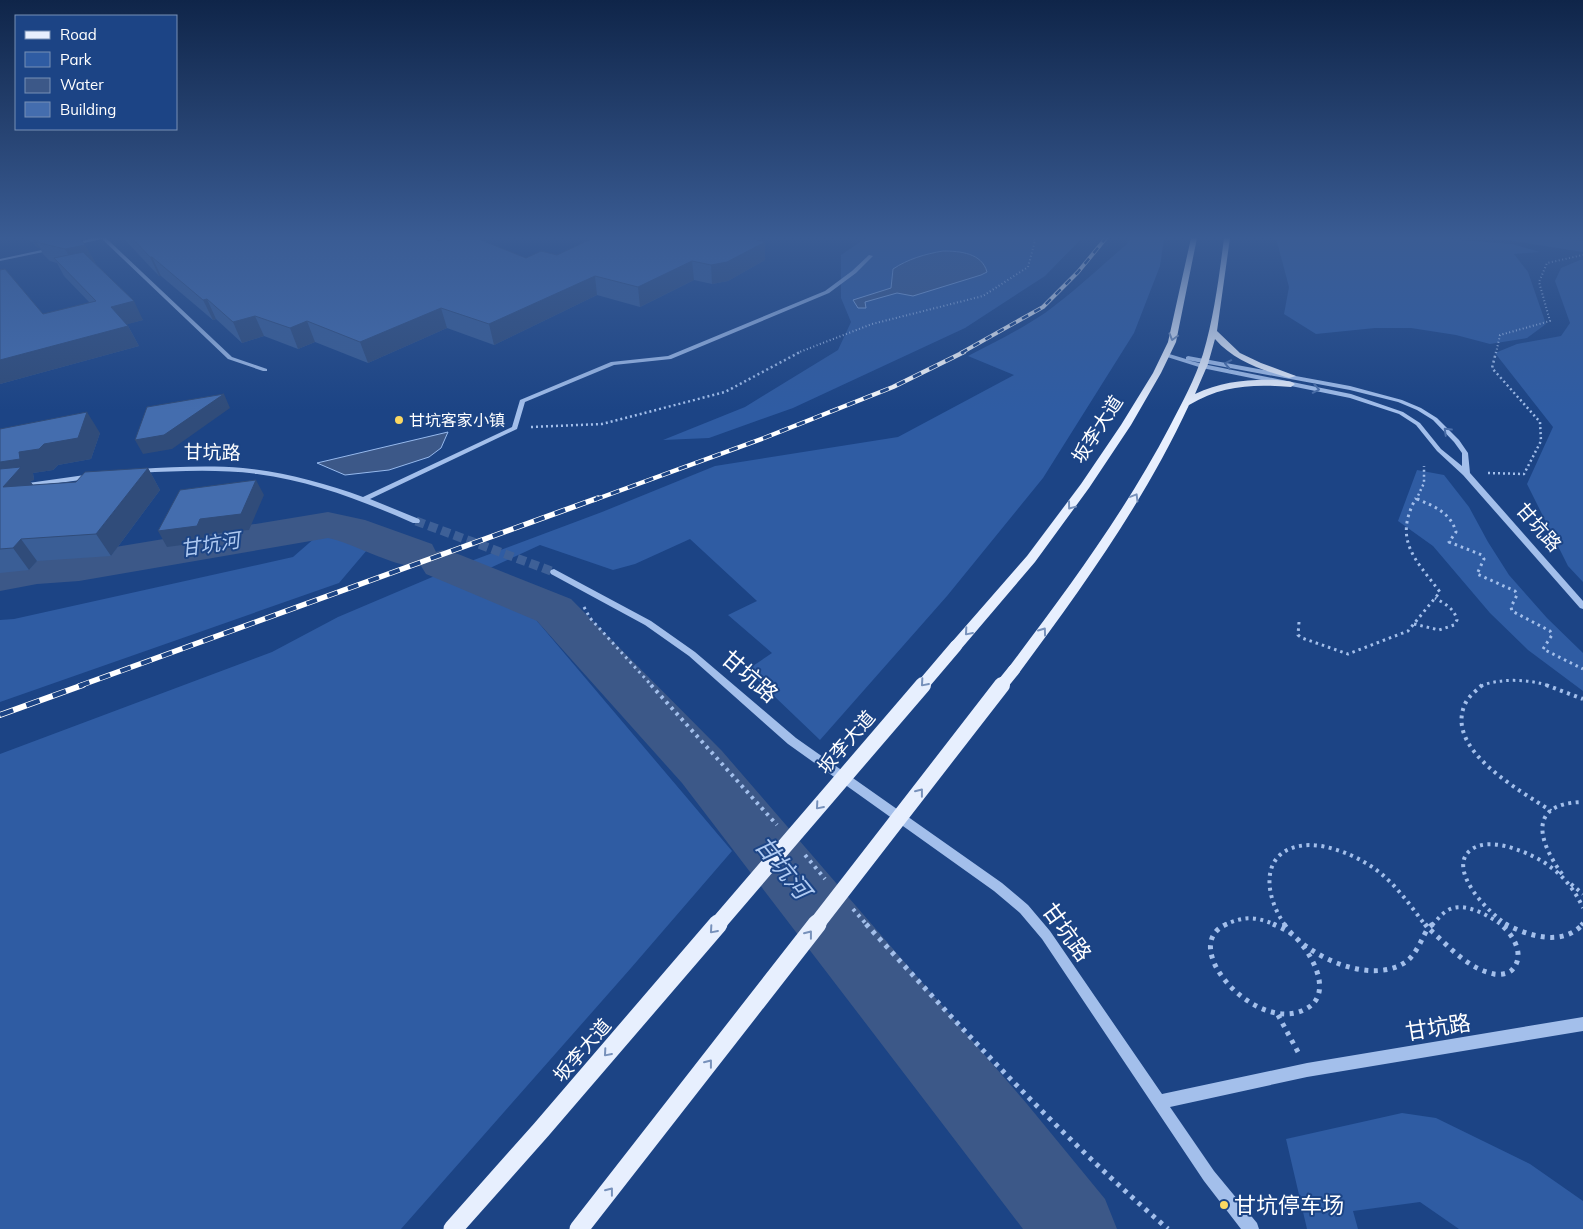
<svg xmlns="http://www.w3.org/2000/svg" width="1583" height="1229" viewBox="0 0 1583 1229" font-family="Mulish,'Noto Sans SC',sans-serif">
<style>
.green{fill:#2f5ca3}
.water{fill:#3c5888;stroke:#96b9ed}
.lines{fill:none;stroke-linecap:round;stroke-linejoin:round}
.river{fill:#3c5888;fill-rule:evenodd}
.minor-tunnel{stroke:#3e6097;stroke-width:9;stroke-dasharray:9 4.5;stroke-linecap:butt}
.path-far4{stroke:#a3bfeb;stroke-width:2;stroke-dasharray:1 2.5;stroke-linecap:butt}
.path-far3{stroke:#a3bfeb;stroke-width:2.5;stroke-dasharray:2 3;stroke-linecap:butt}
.path-far2{stroke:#a3bfeb;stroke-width:3;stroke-dasharray:2.5 4;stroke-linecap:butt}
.path-far1{stroke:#a3bfeb;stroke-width:4;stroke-dasharray:3 4.5;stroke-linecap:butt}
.path{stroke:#a3bfeb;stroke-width:5;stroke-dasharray:4 5.5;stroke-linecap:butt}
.minor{fill:#a3bfeb;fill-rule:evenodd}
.major{fill:#e7effe;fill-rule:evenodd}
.rail-far3-casing{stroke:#fff;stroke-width:4}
.rail-far2-casing{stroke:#fff;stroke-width:4.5}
.rail-far1-casing{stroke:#fff;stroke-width:5.5}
.rail-casing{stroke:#fff;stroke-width:6}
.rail-far3{stroke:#1c4485;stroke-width:2.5;stroke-dasharray:7;stroke-linecap:butt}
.rail-far2{stroke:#1c4485;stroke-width:3;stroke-dasharray:9;stroke-linecap:butt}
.rail-far1{stroke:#1c4485;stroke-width:4;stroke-dasharray:11;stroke-linecap:butt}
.rail{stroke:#1c4485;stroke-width:4.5;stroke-dasharray:14;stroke-linecap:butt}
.major-bridge-far2{stroke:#e7effe;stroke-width:12}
.major-bridge-far1{stroke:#e7effe;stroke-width:16}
.major-bridge{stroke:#e7effe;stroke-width:19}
.wall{fill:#3a5e96}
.shaded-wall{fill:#304c7a}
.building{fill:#446dae;stroke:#304c7a}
.oneway{stroke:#7791bb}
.oneway2{stroke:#4b6fa9}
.poi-dot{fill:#fbd861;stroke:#1c4485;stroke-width:2}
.labels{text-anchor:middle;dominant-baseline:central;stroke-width:4;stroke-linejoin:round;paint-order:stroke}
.far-poi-label{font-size:16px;fill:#fff;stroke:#1c4485;text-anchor:start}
.street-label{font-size:19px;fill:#fff;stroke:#1c4485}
.water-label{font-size:20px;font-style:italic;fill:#afcaf2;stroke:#1c4485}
.near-street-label{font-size:22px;fill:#fff;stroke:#1c4485}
.near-poi-label{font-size:22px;fill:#fff;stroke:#1c4485;text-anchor:start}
.near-water-label{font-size:24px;font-style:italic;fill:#afcaf2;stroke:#1c4485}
</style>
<rect width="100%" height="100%" fill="#1c4485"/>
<path class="green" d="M866,238h216l-37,38 -80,52 -172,80 -84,30 -46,2 82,-33 93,-57 13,-28 -10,-24v-43z
M1129,238h35l-4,28 -26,67 -91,145 -96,118 -127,144 -73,-70 25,-17 -44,-38 29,-14 -67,-62 -55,25 -22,6 -73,-25 -78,36 64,27 206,243 -101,117 -230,261h-401v-475l272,-102 66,-35 125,-53 139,-52 113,-46 183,-29 116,-62 -46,-19c26,-13 53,-27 77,-43 29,-21 55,-46 82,-69z
M1276,238h159l77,6 28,8 -26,2 14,18 18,52 -19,14 -37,6 -34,-9 -45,-7h-36l-59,6 -32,-20 5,-27z
M1494,238h59l30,3v11z
M1580,260h3v322l-15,-16 -41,-82 26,-57 -58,-74 22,-9 44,-8 9,-13 -15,-42 6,-13z
M1417,470l27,5 25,32 19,35 21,33 38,43 36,35v38l-55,-41 -38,-37 -57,-67 -35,-25z
M324,530l29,7 14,13 -28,33 -339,119v-82l14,-1 279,-62z
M1402,1113l34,5 94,46 53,37v28h-124l-39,-27 -67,9 5,18h-51l-21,-90z"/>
<path class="water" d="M943,251c17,0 39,2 44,21l-6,3 -68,21 -16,-3 -32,9 1,6h-8l-5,-8 38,-12 2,-19c15,-10 32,-15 50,-18z
M448,432l-7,16 -12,9 -40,13 -44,5 -28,-12z"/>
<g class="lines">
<path class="river" d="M328,512l37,8 67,24 4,8 6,-2 16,4 113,45 151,152 305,353 78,95 12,30h-94l-341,-446 -145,-162 -111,-47 -5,-8c-19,5 -70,-24 -93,-28l-249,43 -42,3 -37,7v-28l37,-7 42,-3z"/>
<path class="minor-tunnel" d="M416,521l138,51"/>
<path class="path-far4" d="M797,353l75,-29 111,-28 45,-29 7,-26 -3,-3
M1496,353l4,-18 50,-14 -11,-39 8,-19 36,-8"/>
<path class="path-far3" d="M531,427l71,-3 123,-32 75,-40
M1488,473l36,1 17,-33 -1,-19 -48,-54 4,-16
M1416,500l8,-17v-17"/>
<path class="path-far2" d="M1417,499c17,7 34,14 39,33l-7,10 33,13 2,4 -7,15 38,17 2,4 -6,12 1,4 38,20 2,4 -9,14 40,20
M584,607l6,11 62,68
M1299,622l-1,13 4,3 46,16 60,-23 32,-39c-25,-33 -47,-52 -24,-94
M1414,624l25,6 15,-5 3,-5c-3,-12 -12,-16 -22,-22
M1481,686c18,-8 50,-7 68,0"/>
<path class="path-far1" d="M651,685l126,140
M1482,685c-5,5 -13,11 -16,17 -24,47 54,88 85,109
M1546,685l37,14
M805,855l20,24
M1562,874c-24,-33 -35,-71 21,-72
M1571,884l12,10
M853,909l14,16
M1224,925c21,-9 30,-9 52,0
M1285,925c-22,-31 -26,-78 24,-80 18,0 40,8 55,17 26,14 44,40 61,63
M1432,925c6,-6 11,-13 18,-16 16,-7 39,7 52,16
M1508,925c-18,-10 -64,-57 -36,-76 11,-7 25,-5 37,-2 34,10 59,28 74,61
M1581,925l2,-2"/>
<path class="path" d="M866,924c97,106 193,211 302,305
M1227,924c-53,22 34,116 82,83 25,-17 0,-58 -16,-72 -6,-5 -13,-8 -20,-11
M1284,924c21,32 88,63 123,37 10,-8 15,-23 21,-33l-3,-4
M1433,924l-5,4c20,17 38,40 66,46 5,1 14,0 18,-4 14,-15 1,-36 -12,-46
M1505,924c24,12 57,23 78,0
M1278,1015l20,37"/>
<path class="minor" d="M93,238h13l126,119 35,12v2h-4l-35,-12 -126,-120 -28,6 -2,-1z
M51,248h2v2l-53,11v-2z
M869,255l4,1 -17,17 -27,20 -158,66 -57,6 -89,37 -8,27 -147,70 49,20 1,2 -1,2h-6c-50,-22 -101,-42 -156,-49 -39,-5 -79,-3 -118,-1l-4,-2 4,-2c35,-2 70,-4 104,-1 41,4 82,15 120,29l149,-70 8,-27 91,-38 57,-6 157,-65 27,-20z
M1166,353l20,6v-2l2,-1 162,30 52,14 19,8 16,10 22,22 9,13 2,20 113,128v8l-3,-1 -117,-133 -26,-24 -21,-26 -17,-11 -49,-16 -148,-30 -38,-12 -1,-1zM1187,360l163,30 48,12 19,8 16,10 21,22 8,11v13l-21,-17 -21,-26 -17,-11 -52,-18 -148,-30z
M92,474l4,2 -1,2 -95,13v-4z
M554,569l97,52 44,31 101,86 206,145 26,22 22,26 112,163 145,-31 276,-46v14l-276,46 -137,30 44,64 43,52 2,6h-18l-37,-48 -162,-242 -22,-26 -26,-22 -206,-147 -99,-88 -44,-31 -94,-51 -1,-2 1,-2z"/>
<path class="major" d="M1191,238h6l-21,104 -15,31 -30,52 -42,63 -54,74 -74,87h-10l-1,-3 1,-3 76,-87 54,-72 40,-59 32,-52 15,-31z
M1224,238h6l-13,93 23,22 21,10 35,13 -7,2c-27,-8 -55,-17 -74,-39l-7,25 -13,30c26,-12 52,-15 82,-14 6,1 13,0 18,4l-4,3c-37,-3 -69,-2 -102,18 -45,97 -107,183 -170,268h-10l-2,-3 2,-3c58,-77 116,-155 161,-241 12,-23 25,-47 33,-72 11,-37 16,-77 21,-116z"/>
<defs>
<path id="rail-far3" d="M961,353l82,-46 35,-35 28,-34"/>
<path id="rail-far2" d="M594,500l170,-62 129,-51 71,-35"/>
<path id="rail-far1" d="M79,686l519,-188"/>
<path id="rail" d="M0,715l83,-30"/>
</defs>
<use href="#rail-far3" class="rail-far3-casing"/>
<use href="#rail-far2" class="rail-far2-casing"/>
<use href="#rail-far1" class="rail-far1-casing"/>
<use href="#rail" class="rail-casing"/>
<use href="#rail-far3" class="rail-far3"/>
<use href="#rail-far2" class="rail-far2"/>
<use href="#rail-far1" class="rail-far1"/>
<use href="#rail" class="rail"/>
<path class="major-bridge-far2" d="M922,686l34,-40
M1001,686l13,-16"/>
<path class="major-bridge-far1" d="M717,925l206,-240
M816,925l186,-240"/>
<path class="major-bridge" d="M453,1229l88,-99 177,-206
M579,1229l238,-305"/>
</g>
<path class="wall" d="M28,238h52l15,24h-1l49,58 -16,4 12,22 -139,38v-114l43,44 47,-11 -26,-27 -7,-13 -7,-2 -7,-7 -3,-6h-2z
M123,238h311l5,3 87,17 31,-3 208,5 -37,21 -16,3 -18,-4 -54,27 -43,-12 -103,50 -47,-17 -79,35 -53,-21 -17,7 -34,-13 -22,7 -26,-24 -3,1 -52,-44h-2z
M0,429l100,4 -9,26 -33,6 -5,5 -20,3 1,7 -4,1 3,4 43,-3 72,-14 12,22 -49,66 -74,5 -8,9 -29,3z"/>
<path class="shaded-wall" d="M32,238h2l6,10h-2z
M765,242v18l-37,21 -16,3 -1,-19z
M85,245l10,17 -20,5 -10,-18z
M150,257h2l9,19h-2z
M692,261l2,19 -54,27 -2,-20z
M595,276l2,19 -103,50 -5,-21z
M207,299l9,20 -3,1 -10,-20z
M134,301l9,19 -22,6 -10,-19z
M441,308l6,20 -79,35 -8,-21z
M255,316l9,20 -22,7 -9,-21z
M307,321l8,21 -17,7 -8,-21z
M128,326l11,20 -139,38v-24z
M224,394l6,14 -58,41 -29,5 -8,-14z
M87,412l13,21 -9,26 -33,6 -5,5 -20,3 1,7 -4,1 5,7 -17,20 -18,-23v-23l19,-10 25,-8z
M148,468l12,22 -49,66 -15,-22z
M256,480l8,15 -15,35 -40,4 -4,8 -38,5 -9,-16z
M21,539l16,22 -8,9 -16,-22z"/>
<path class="building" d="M35,238h45l5,7 -20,4 -25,-6z
M132,238h302l5,3 9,-3h28l50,20 15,-7 16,4 36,-17h156l16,4 -38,20 -16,3 -19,-4 -54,26 -43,-11 -106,48 -48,-16 -81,34 -53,-21 -17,7 -35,-12 -22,6 -26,-23 -4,1 -51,-43h-2z
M83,252l51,49 -23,6 17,19 -128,34v-90l5,-1 38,45 53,-13 -42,-43z
M224,394l-60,41 -29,5 12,-33z
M87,412l-9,26 -34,6 -5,5 -20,3 1,7 -20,3v-33z
M21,467l-18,20 73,-5 9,-10 63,-4 -52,66 -75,5 -8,9 -13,1v-80z
M256,480l-15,34 -41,5 -3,7 -39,5 22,-41z"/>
<defs><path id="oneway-chevron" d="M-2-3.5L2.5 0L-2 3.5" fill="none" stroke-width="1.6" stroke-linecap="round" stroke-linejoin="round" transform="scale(1.25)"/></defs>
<g class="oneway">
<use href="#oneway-chevron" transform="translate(1173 337) rotate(106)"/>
<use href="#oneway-chevron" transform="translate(1135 497) rotate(-59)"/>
<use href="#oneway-chevron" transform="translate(1071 506) rotate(127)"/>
<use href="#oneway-chevron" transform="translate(1043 631) rotate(-54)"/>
<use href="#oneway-chevron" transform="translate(968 632) rotate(131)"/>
<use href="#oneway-chevron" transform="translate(924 683) rotate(131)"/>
<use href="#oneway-chevron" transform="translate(920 792) rotate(-52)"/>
<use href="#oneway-chevron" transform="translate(819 806) rotate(131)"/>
<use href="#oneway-chevron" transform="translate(713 930) rotate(131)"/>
<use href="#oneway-chevron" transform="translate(809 934) rotate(-52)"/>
<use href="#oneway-chevron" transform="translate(607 1053) rotate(131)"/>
<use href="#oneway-chevron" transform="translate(709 1063) rotate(-52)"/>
<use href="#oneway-chevron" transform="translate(610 1191) rotate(-52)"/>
</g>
<g class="oneway2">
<use href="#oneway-chevron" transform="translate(1228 364) rotate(-169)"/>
<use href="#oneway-chevron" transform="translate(1316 389) rotate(11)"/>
<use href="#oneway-chevron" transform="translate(1447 431) rotate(-136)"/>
</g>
<linearGradient id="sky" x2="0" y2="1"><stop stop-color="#0f2549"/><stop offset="0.58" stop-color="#3a5c94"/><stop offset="1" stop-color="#3a5c94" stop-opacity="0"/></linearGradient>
<rect width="1583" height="410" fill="url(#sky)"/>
<g class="poi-dot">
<circle cx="399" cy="420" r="5"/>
<circle cx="1224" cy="1205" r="5"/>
</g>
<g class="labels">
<g class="far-poi-label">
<text x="409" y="420">甘坑客家小镇</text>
</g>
<g class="street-label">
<text transform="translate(1097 429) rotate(-57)">坂李大道</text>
<text transform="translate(212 452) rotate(1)">甘坑路</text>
<text transform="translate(1539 527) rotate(49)">甘坑路</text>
<text transform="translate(846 742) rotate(-49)">坂李大道</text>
<text transform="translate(582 1050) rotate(-49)">坂李大道</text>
</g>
<g class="water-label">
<text transform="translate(210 544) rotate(-9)">甘坑河</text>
</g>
<g class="near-street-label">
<text transform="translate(750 676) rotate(41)">甘坑路</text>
<text transform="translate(1067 932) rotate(54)">甘坑路</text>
<text transform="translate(1438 1027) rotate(-9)">甘坑路</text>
</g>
<g class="near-poi-label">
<text x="1234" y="1205">甘坑停车场</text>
</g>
<g class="near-water-label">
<text transform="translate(783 867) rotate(51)">甘坑河</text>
</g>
</g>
<rect x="15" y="15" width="162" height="115" fill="#1c4485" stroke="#778fb6"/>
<rect x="25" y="31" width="25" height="8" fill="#e7effe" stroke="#778fb6"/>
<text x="60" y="40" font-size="15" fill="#ffffff">Road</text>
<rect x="25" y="52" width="25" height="15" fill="#2f5ca3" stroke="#778fb6"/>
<text x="60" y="65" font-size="15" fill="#ffffff">Park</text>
<rect x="25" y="78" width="25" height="15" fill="#3c5888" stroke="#778fb6"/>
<text x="60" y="90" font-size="15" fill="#ffffff">Water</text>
<rect x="25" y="102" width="25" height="15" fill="#446dae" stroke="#778fb6"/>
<text x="60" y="115" font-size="15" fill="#ffffff">Building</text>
</svg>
